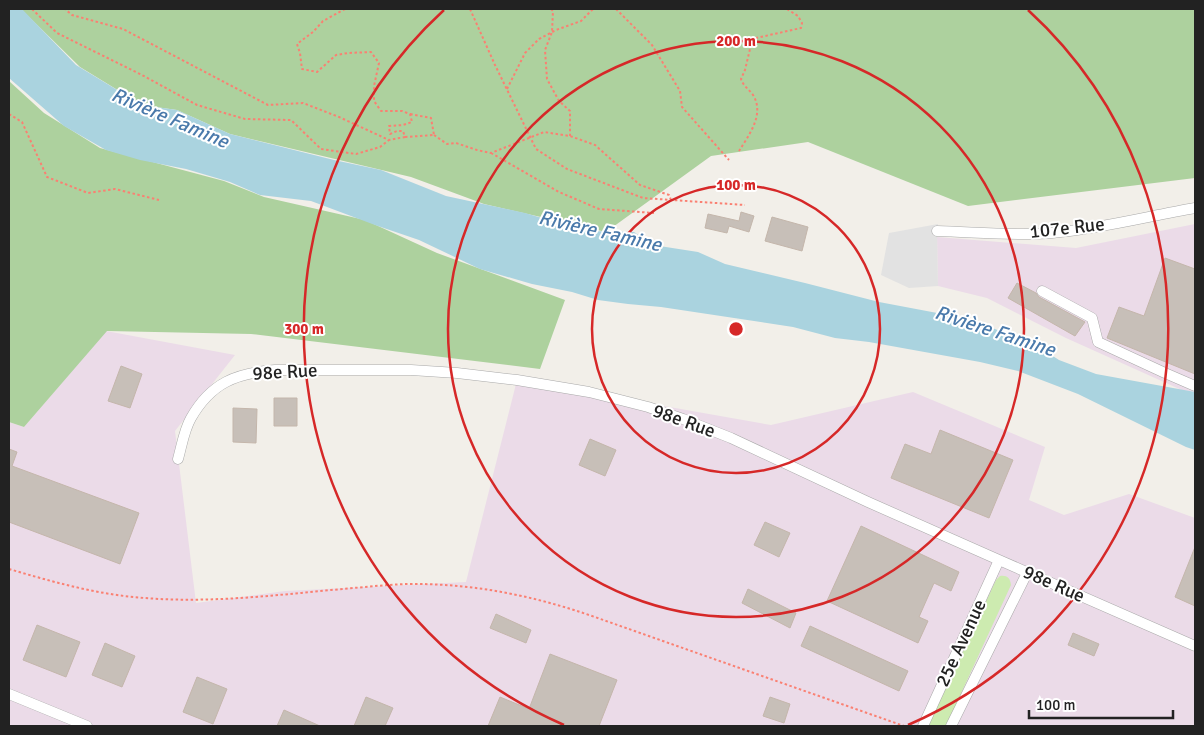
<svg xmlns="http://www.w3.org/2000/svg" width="1204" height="735" viewBox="0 0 1204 735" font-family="Signika,sans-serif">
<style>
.industrial{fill:#ebdbe8}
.grass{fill:#cdebb0}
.forest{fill:#add19e}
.parking{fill:#e2e2e2}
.water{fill:#aad3df}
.building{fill:#c7bfb8;stroke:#c4b6ab}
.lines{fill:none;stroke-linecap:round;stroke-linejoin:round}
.minor-casing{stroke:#a9a9a9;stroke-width:11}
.path{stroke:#fa8072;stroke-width:2;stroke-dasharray:2.5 2.5;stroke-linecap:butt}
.minor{stroke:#fff;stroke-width:10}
.ring{fill:none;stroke:#d62828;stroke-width:2.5}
.labels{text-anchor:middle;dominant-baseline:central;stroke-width:4;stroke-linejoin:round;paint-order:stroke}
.street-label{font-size:19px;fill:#222;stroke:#fff}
.water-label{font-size:20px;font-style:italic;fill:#4a7aab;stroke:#fff}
.centre{fill:#d62828;stroke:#fff;stroke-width:2.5}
.ring-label{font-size:15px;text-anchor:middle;font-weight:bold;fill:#d62828;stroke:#fff;stroke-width:4;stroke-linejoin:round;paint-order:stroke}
</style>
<rect width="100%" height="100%" fill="#f2efe9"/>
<path class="industrial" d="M1195,224v172l-129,-58 -79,-40 -49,-12 -1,-49 139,11z
M106,331l129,24 -60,76 21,172 89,-12 181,-9 51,-202 254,45 142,-33 132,55 -16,53 35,15 65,-21 66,24v208h-1186v-304l15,5z"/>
<path class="grass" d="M1000,576c7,-1 10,2 11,9l-65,141h-18l68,-146z"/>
<path class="forest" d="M21,9h1174v169l-227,28 -160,-64 -97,14 -105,76 -122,-28 -73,-27 -181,-43 -53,-24 -35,-5 -62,-38z
M9,81l35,32 56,35 124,33 40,16 101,23 72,33 128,47 -25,69 -289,-35 -144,-3 -83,96 -15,-5z"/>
<path class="parking" d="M938,224l-1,7 1,55 -29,2 -28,-13 8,-42z"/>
<path class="water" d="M9,9h13l54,56 66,40 35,5 53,24 104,26 47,10 65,26 79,17 61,18 48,1 19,13 45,7 27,12 80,19 74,19 90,17 44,17 15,4 31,20 37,14 99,18v58l-9,-3 -108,-53 -60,-23 -38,-9 -111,-20 -34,-4 -42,-11 -132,-20 -33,-3 -30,-4 -26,-8 -40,-8 -52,-15 -61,-29 -44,-15 -64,-24 -51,-6 -30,-13 -44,-13 -46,-9 -34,-10 -42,-24 -55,-48z"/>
<path class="building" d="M741,212l13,4 -5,16 -20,-6 -2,7 -22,-5 3,-14 31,7z
M772,217l36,10 -6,24 -37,-10z
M1165,258l30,11v105l-88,-36 12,-31 25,9z
M1017,283l19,10 3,4 46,25 -10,14 -67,-38z
M121,366l21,8 -12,34 -22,-7z
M274,398h23v28h-23z
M233,408l24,1 -1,34 -23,-1z
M940,430l73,30 -24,58 -98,-40 14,-34 26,10z
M590,439l26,11 -11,26 -26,-11z
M9,449l8,3 -5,14 127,47 -19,51 -111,-42z
M765,522l25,11 -11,24 -25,-12z
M861,526l98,46 -8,19 -17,-8 -15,34 9,4 -10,22 -91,-42z
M1195,547v59l-20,-9z
M748,589l48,24 -6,15 -48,-25z
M496,614l35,16 -5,13 -36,-15z
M37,625l43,17 -14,35 -43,-17z
M810,626l98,45 -9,20 -98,-45z
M1073,633l26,11 -5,12 -26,-11z
M105,643l30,13 -13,31 -30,-12z
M550,654l67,26 -18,46h-111l12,-29 29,12z
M197,677l30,12 -14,35 -30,-12z
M366,697l27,11 -8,18h-31z
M770,697l20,7 -6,19 -21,-7z
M284,710l36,16h-43z"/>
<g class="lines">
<defs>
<path id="minor" d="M937,231c38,1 77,5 115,2 47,-4 97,-17 143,-25
M1042,291l50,27 6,24 67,31 30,13
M178,459c4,-14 6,-29 13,-41 20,-35 45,-45 84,-48h136l46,3 60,7 72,12 59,15 35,12 48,19 137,64 131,58 196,86
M9,694l78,32
M923,726l76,-166
M951,726l76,-153"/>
</defs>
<use href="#minor" class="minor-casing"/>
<path class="path" d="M32,9l25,24 85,42 55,30 48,14 46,1 30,29 35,5 24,-7 9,-7 -50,-23 -36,-14 -35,2 -145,-76 -51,-14 -7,-6
M315,9h8
M345,9l-22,12 -10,11 -16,12 3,9 2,16 15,3 19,-17 12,-2 23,-1 8,11 -5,23v15l7,10h21l8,3 2,8 -9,3 -14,1 1,8 7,-3h6l2,6 -16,3
M470,9l25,56 41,84 31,20 76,29 102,7
M551,9l2,2 -1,21 -7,18 2,29 12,22 11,10v25
M616,9l36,36 28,46 2,16 47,53
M507,89l18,-36 14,-14 17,-9 25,-9 12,-12
M9,114l13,8 25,55 41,16 27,-4 44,11
M434,135l13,9 9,-1 21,7 14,3 53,-21 26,4 25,9 45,40 29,10 2,5
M405,137l29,-2 -3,-17 -21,-4
M739,151c10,-16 26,-37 14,-56 -4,-6 -10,-9 -12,-16l4,-9 5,-21 6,-11 45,-10 1,-5 -4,-7 -11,-7
M491,153l68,39 40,17 55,4
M9,569c44,13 90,26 136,29 62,5 124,-2 186,-8 25,-2 50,-5 75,-6 65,-1 125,11 186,32l312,110"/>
<use href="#minor" class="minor"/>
</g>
<g class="ring">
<circle cx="736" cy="329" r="144"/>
<circle cx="736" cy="329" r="288"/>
<path d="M564 725A432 432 0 0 1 444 10M1028 10A432 432 0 0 1 908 725"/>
</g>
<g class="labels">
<g class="street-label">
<text transform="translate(1067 228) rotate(-6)">107e Rue</text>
<text transform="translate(285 372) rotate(-3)">98e Rue</text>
<text transform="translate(684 421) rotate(20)">98e Rue</text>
<text transform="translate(1054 584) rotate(24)">98e Rue</text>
<text transform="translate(961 643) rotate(-65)">25e Avenue</text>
</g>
<g class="water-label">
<text transform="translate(170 118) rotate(23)">Rivière Famine</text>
<text transform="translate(600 231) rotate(13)">Rivière Famine</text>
<text transform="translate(995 331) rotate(18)">Rivière Famine</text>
</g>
</g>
<circle cx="736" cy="329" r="8" class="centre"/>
<g class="ring-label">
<text x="736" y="46">200 m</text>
<text x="736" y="190">100 m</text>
<text x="304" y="334">300 m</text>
</g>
<rect width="1204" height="735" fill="none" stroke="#222222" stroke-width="20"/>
<path d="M1029 710v8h144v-8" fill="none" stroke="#222222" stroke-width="2.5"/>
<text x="1036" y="710" font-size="15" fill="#222222" stroke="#ffffff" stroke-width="4" paint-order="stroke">100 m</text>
</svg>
